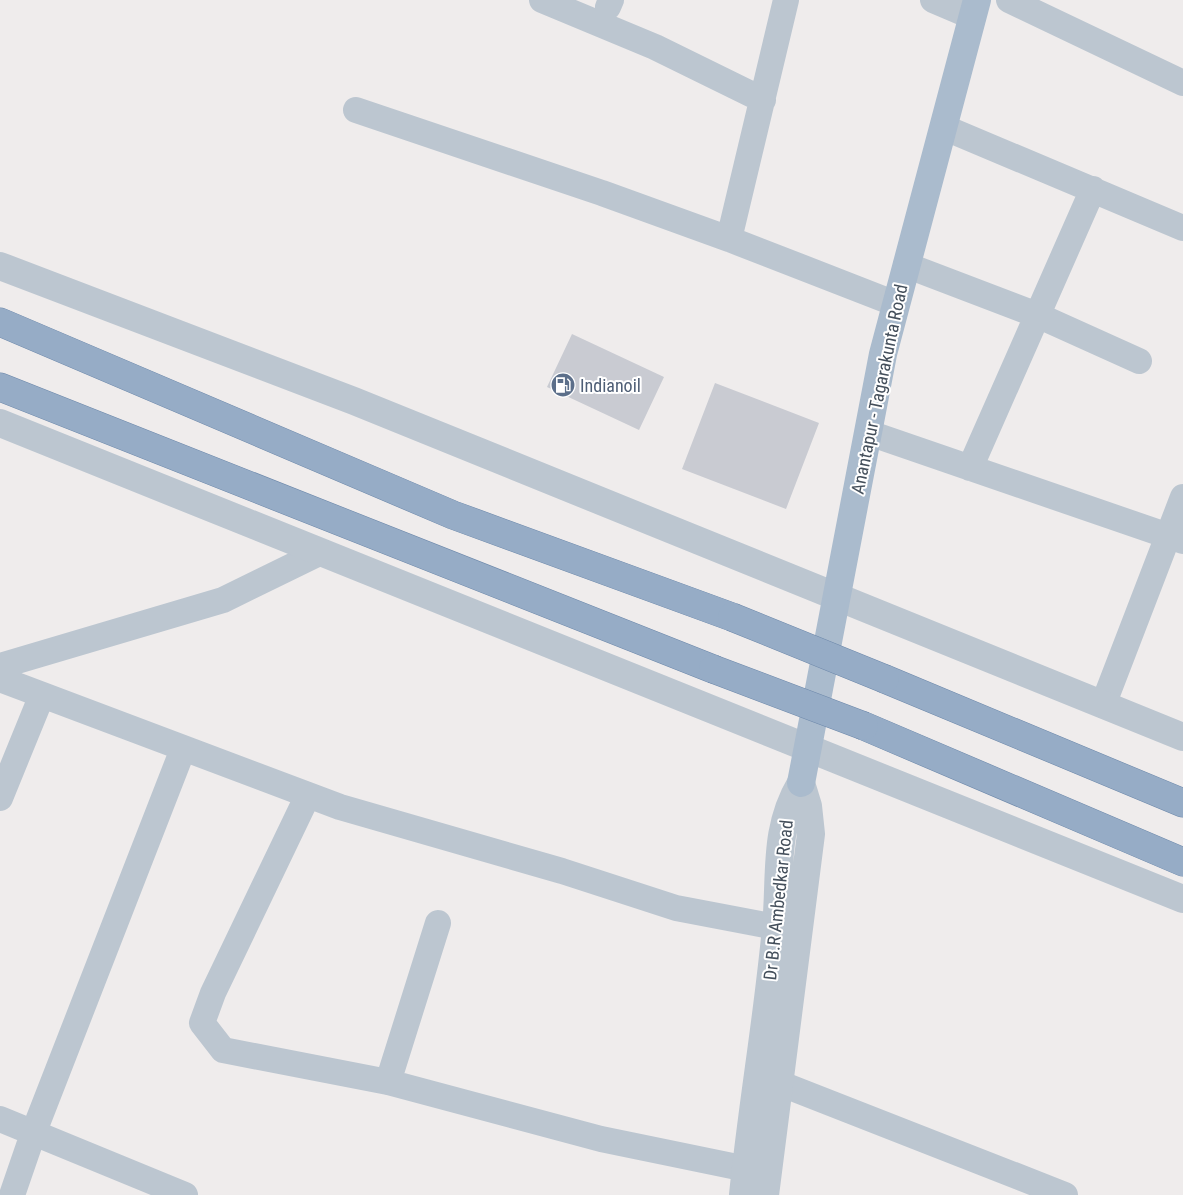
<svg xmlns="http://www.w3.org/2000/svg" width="1183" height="1195" viewBox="0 0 1183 1195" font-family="'Roboto Condensed',sans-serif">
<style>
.building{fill:#c9cbd2}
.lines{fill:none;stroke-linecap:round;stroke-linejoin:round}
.trunk-casing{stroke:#6d88aa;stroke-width:29}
.minor{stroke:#bcc6d0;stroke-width:26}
.tertiary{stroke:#bcc6d0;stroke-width:28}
.primary{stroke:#aabbcd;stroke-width:28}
.trunk{stroke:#96acc6;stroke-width:28}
.trunk-bridge-casing{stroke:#6d88aa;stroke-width:29;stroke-linecap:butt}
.trunk-bridge{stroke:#96acc6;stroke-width:28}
.labels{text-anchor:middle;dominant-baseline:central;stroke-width:4;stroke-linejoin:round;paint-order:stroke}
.service-label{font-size:18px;fill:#4e5e75;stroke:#fff;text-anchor:start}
.street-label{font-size:18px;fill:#444f5b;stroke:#fff}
</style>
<rect width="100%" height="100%" fill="#efecec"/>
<path class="building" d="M572,334l92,43 -25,53 -92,-43z
M715,383l104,40 -33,86 -104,-40z"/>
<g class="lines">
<defs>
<path id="trunk" d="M0,322l453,193 279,102
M0,387l713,282
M885,679l298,124
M864,726l319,136"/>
</defs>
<use href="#trunk" class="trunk-casing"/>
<path class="minor" d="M542,0l113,47 108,53
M933,0l40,17
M1009,0l174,83
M608,7l3,-7
M356,110l246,83 127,46 167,65
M943,127l240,101
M729,239l57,-239
M906,265l131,50 102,46
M869,433l314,108
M970,468l123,-279
M0,666l223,-66 96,-47
M0,679l340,128 222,64 114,37 100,19
M1103,705l80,-208
M308,795l-95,198 -11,30 21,27 165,32 213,57 165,34
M0,798l42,-103
M388,1082l50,-159
M779,1083l286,112
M0,1119l185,76
M12,1195l21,-61 150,-385"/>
<path class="tertiary" d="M0,266l354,135 829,336
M0,423l1183,476
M743,1195c9,-90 25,-179 33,-268 5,-53 -3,-97 25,-144
M765,1195l46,-361 -3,-28 -7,-23"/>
<path class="primary" d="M801,783l82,-429 94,-354"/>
<use href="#trunk" class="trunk"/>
<defs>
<path id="trunk-bridge" d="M732,617l153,62
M713,669l151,57"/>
</defs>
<use href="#trunk-bridge" class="trunk-bridge-casing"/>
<use href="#trunk-bridge" class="trunk-bridge"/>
</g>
<defs>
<symbol id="fuel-disc" viewBox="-11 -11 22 22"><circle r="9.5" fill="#5c6f8a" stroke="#fff"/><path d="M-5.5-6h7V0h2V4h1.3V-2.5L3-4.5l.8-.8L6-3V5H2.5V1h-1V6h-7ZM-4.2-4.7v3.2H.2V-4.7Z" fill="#fff"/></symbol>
</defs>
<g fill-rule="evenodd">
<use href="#fuel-disc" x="549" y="371" width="28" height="28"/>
</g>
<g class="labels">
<g class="service-label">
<text x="580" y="385">Indianoil</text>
</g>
<g class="street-label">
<text transform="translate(879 389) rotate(-78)">Anantapur - Tagarakunta Road</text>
<text transform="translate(778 900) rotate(-84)">Dr B.R Ambedkar Road</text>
</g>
</g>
</svg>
